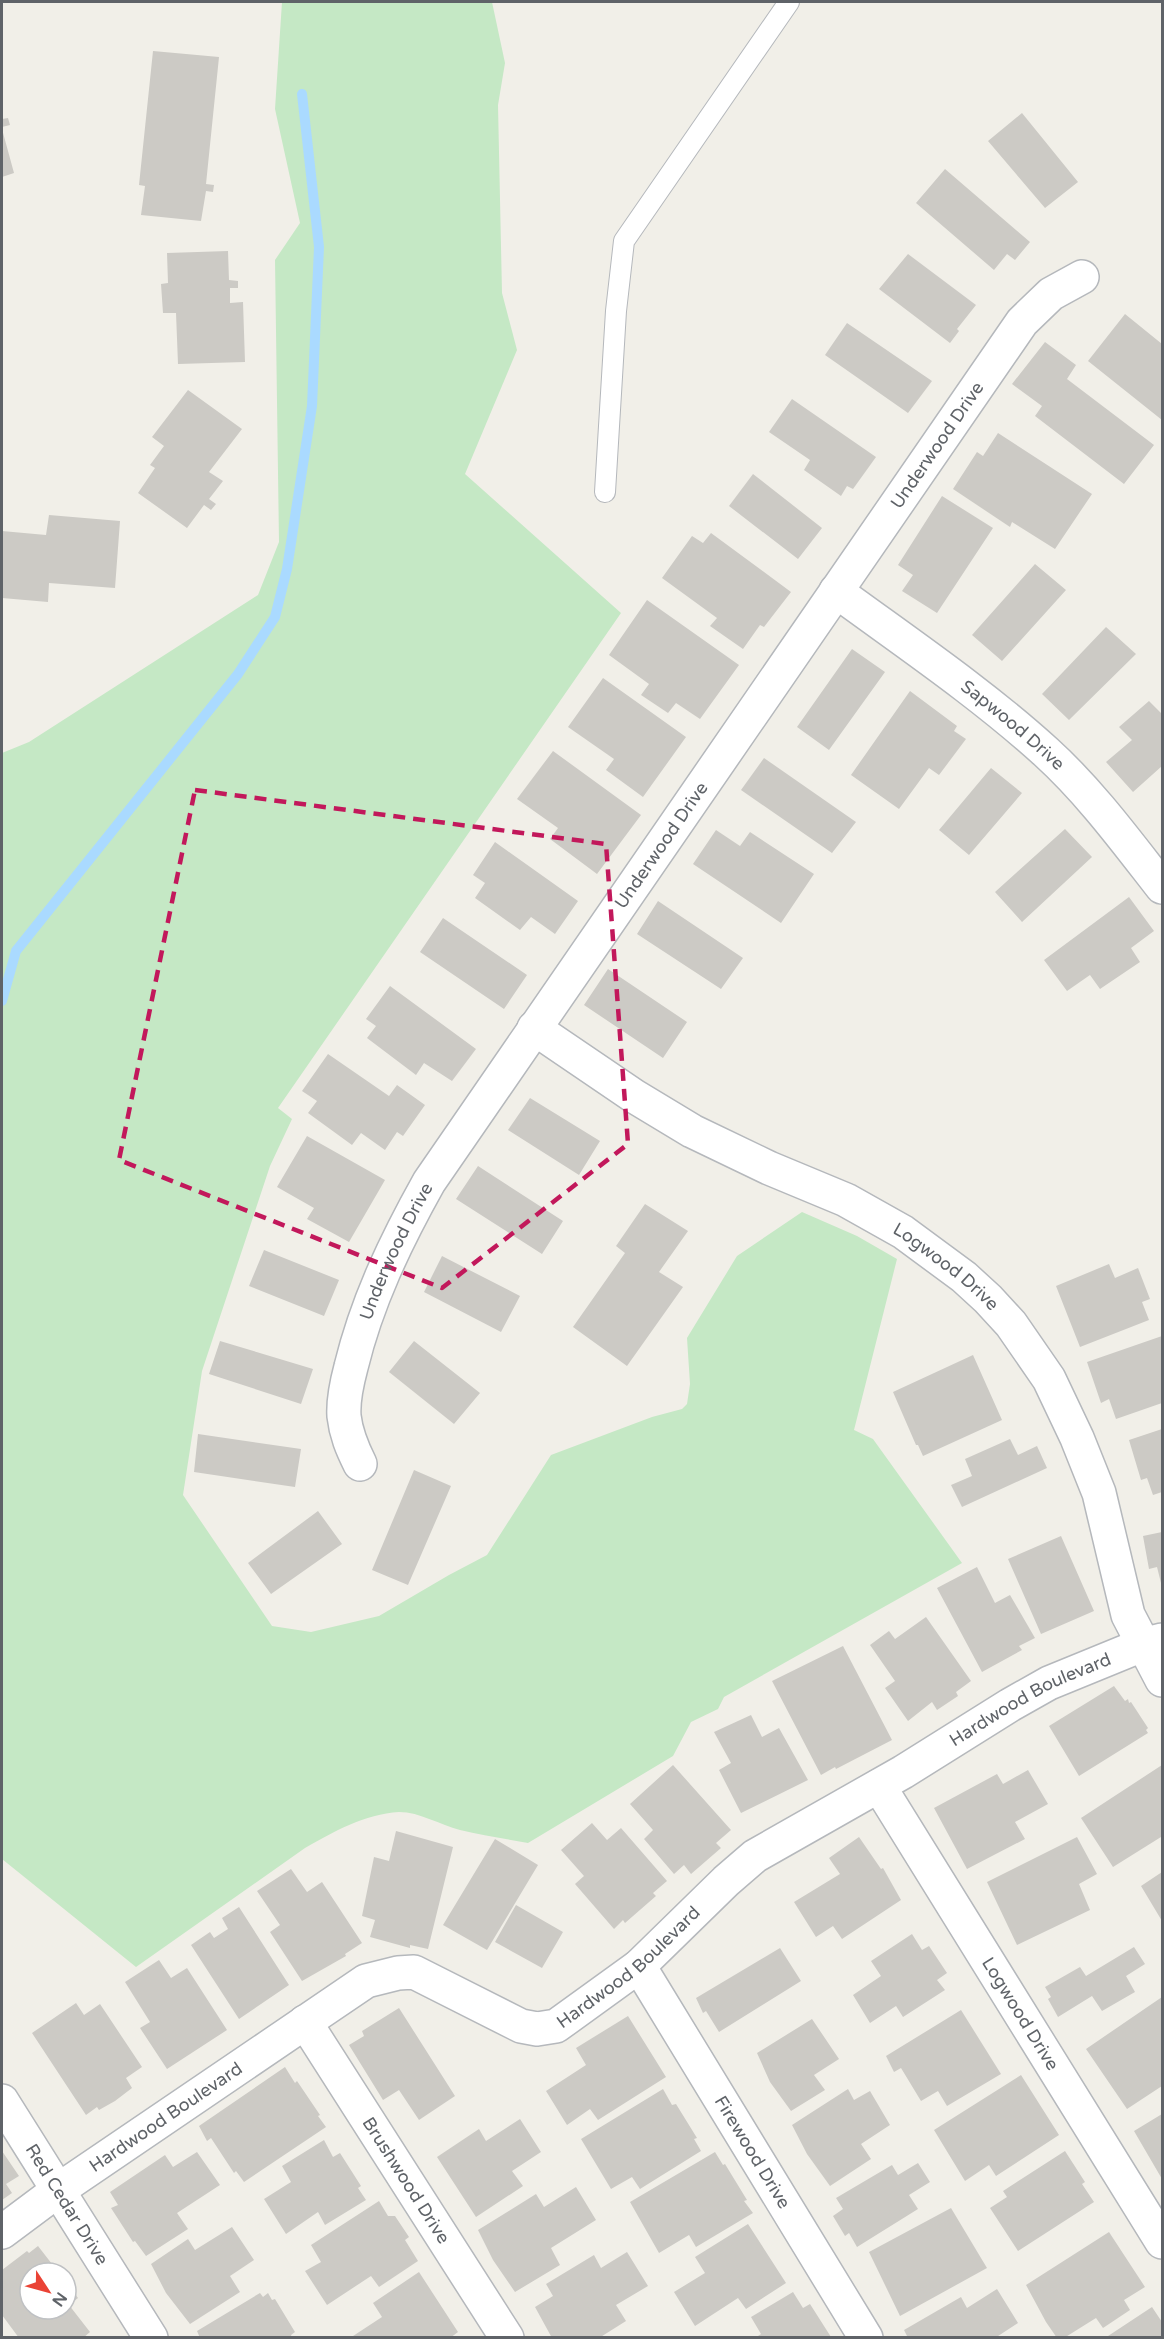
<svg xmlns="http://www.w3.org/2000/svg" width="1164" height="2339" viewBox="0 0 1164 2339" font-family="'Varela Round',sans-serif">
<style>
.green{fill:#c5e8c5}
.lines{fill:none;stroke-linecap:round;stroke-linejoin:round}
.stream{stroke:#aadaff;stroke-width:10}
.building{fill:#cccac5}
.lane-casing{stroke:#b5b8bc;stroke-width:22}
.street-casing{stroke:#b5b8bc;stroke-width:36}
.lane{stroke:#fff;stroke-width:20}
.street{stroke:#fff;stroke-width:33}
.marked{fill:none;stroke:#c2185b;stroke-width:4.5;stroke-dasharray:12 8;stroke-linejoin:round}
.labels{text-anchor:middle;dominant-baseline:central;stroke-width:4.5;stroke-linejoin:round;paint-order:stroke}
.street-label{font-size:18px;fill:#5f6368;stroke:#fff}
</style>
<rect width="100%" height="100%" fill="#f1efe8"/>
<path class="green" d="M282,2h210l13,61 -7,42 4,188 15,57 -52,124 156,139 -343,495 14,11 -22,47 -68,205 -19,124 89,131 39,6 68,-16 70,-41 38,-20 64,-100 101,-38 30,-8 5,-5 3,-20 -3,-46 50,-82 65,-44 55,24 40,23 -43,171 19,9 89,124 -238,134 -6,12 -27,13 -18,34 -145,87c-23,-4 -46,-8 -68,-13 -20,-5 -40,-18 -61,-18 -34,2 -66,20 -94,36l-169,119 -134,-108v-1106l27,-11 229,-147 21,-53 -4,-282 25,-37 -25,-114z"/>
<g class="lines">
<path class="stream" d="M2,1001l14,-50 222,-277 37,-57 12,-48 25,-163 7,-159 -17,-153"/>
</g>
<path class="building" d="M153,51l66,6 -13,127 8,1 -1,7 -7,-1 -5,30 -60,-6 4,-29 -6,-1z
M1022,113l56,69 -33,26 -57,-67z
M8,118l2,7 -8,2v-8z
M2,129l12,44 -12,4z
M945,169l85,73 -15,18 -8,-6 -13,16 -78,-67z
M228,251l1,29 9,1v7h-8v15l13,-1 2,60 -67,2 -2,-51h-13l-2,-29 7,-1 -1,-30z
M908,254l68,51 -19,24 2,2 -9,12 -71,-54z
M1125,314l37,30v76l-74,-59z
M847,323l85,58 -24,32 -83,-58z
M1045,342l31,23 -9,14 87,66 -30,39 -89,-68 7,-10 -30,-22z
M188,390l54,39 -33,43 14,9 -14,18 7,5 -5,6 -7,-5 -17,23 -49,-35 17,-25 -5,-3 14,-19 -12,-9z
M792,399l84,58 -23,32 -6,-3 -6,10 -37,-26 6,-10 -41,-28z
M998,433l94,61 -37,55 -43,-27 -2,5 -57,-38 24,-37 6,4z
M753,474l69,54 -24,31 -69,-53z
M942,496l51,32 -56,85 -35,-22 11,-16 -15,-10z
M49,515l71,6 -5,67 -66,-5 -1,19 -46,-4v-67l44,4z
M711,533l80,59 -27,35 -4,-2 -17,24 -33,-23 7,-8 -55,-40 30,-42 11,7z
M1035,564l31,26 -64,71 -30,-26z
M647,600l92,65 -39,54 -24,-16 -8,10 -27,-18 8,-11 -40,-29z
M1106,627l30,27 -67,66 -27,-26z
M852,649l33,23 -56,78 -32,-23z
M603,678l83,59 -43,60 -37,-27 8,-11 -46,-32z
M910,691l47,35 -3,5 12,8 -27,36 -10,-7 -30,41 -48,-34z
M1149,701l12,12 1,-1v54l-29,26 -27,-30 26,-22 -13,-13z
M553,751l88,64 -44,59 -47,-35 8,-11 -41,-29z
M764,758l92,64 -24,31 -91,-63z
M991,768l31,25 -53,62 -30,-25z
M1065,829l27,28 -70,65 -27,-30z
M716,830l24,16 10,-14 64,42 -33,49 -88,-59z
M495,842l83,59 -23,33 -24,-17 -11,13 -45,-32 10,-15 -12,-8z
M1129,897l25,34 -23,17 9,14 -40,27 -10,-14 -23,16 -23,-31z
M658,901l85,57 -22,31 -84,-55z
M443,918l84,57 -23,34 -84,-57z
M608,969l79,53 -24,36 -79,-53z
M390,986l86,63 -24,32 -28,-18 -8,12 -49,-37 9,-12 -10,-7z
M328,1054l61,42 8,-11 28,20 -22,31 -6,-4 -12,18 -24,-17 -9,12 -44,-32 9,-12 -15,-10z
M530,1098l70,43 -21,34 -71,-45z
M307,1136l78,44 -36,62 -42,-23 7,-11 -37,-21z
M478,1166l85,55 -21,33 -86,-55z
M645,1204l43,27 -29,41 24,15 -56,79 -54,-39 52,-74 -9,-7z
M264,1250l75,30 -15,36 -75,-30z
M442,1256l78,40 -19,36 -77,-40z
M1109,1264l6,14 23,-10 12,31 -8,3 7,18 -69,27 -24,-61z
M1162,1336v67l-46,16 -7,-20 -8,4 -14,-41z
M220,1341l93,28 -12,35 -92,-30z
M414,1341l66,52 -26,31 -65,-52z
M973,1355l29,65 -79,36 -5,-11h-2l-23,-53z
M1162,1429v63l-9,3 -6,-17 -6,2 -12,-40z
M198,1434l103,15 -6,38 -101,-15z
M1010,1439l8,16 19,-9 10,22 -85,39 -11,-22 21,-9 -7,-17z
M414,1470l37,16 -43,99 -36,-15z
M318,1511l24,33 -71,50 -23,-31z
M1162,1532v55l-5,-20 -8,2 -6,-33z
M1061,1536l33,75 -53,23 -33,-75z
M977,1567l18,36 15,-8 25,43 -16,8 3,4 -40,22 -45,-84z
M926,1617l45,64 -15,11 2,4 -21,14 -5,-8 -24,19 -23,-33 10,-7 -25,-36 19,-14 6,8z
M843,1646l49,94 -56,29 -1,-2 -14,8 -49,-94z
M1114,1686l11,15 3,-2 1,4 2,-1 17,26 -2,2 2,3 -69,43 -30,-50z
M751,1715l11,22 17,-9 29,52 -67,33 -22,-43 12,-7 -17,-31z
M673,1765l58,65 -15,13 5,5 -30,26 -7,-9 -10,9 -30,-35 9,-9 -23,-26z
M1162,1765v75l-1,-3 -48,30 -32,-49z
M1028,1770l20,34 -33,18 10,17 -58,30 -33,-61 63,-34 6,10z
M592,1823l15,17 14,-12 46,53 -14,12 3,3 -31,27 -2,-3 -9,9 -39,-45 9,-8 -23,-26z
M396,1831l57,16 -25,102 -18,-4v3l-40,-11 5,-17 -13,-4 12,-59 15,4z
M859,1837l22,32 2,-1 18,32 -59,39 -9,-13 -17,11 -22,-35 46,-28 -11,-16z
M1077,1837l20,37 -18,10 11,26 -73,35 -30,-63z
M495,1839l43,26 -51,85 -44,-25z
M291,1869l16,23 15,-10 40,61 -17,11 1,2 -44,25 -32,-49 10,-7 -23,-34z
M1162,1872v49l-21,-35z
M516,1905l47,27 -21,36 -47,-26z
M239,1907l50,78 -50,34 -48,-74 19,-13 4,6 14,-9 -6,-11z
M912,1934l10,16 7,-4 18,27 -10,7 8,10 -42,27 -7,-11 -26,17 -17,-28 28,-19 -10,-15z
M1134,1947l11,17 -19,12 9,16 -33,19 -10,-15 -34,21 -10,-18 3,-2 -6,-10 35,-20 6,9z
M780,1948l21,33 -82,51 -13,-21 -3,2 -7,-15z
M159,1960l12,18 16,-10 40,62 -60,39 -27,-41 10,-6 -25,-40z
M1162,1997v89l-35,23 -41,-60z
M76,2003l8,12 16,-11 42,63 -16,11 6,10 -17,13 -16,9 -2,-3 -11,8 -54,-82z
M399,2008l56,88 -36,24 -20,-30 -16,10 -34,-55 15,-9 -2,-5z
M961,2010l40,64 -54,32 -9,-15 -17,10 -20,-33 -7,4 -8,-16z
M628,2016l38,61 -68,43 -8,-11 -23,16 -21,-34 40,-26 -10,-17z
M812,2019l27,40 -25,16 11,15 -34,21 -21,-29 -13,-29z
M285,2067l10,16 2,-2 23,34 -2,1 8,11 -82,55 -8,-11 -2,2 -23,-35 -4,3 -8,-15z
M1021,2075l38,60 -63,41 -7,-11 -24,16 -31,-51z
M663,2089l9,16 4,-1 21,34 -3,1 7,12 -61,38 -8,-12 -21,12 -30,-50z
M848,2089l6,11 16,-9 20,34 -29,19 10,15 -41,27 -23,-32 -15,-29z
M1162,2114v65l-28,-48z
M520,2119l21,33 -29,19 11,15 -47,31 -39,-60 42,-28 7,12z
M324,2140l9,17 7,-4 21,33 -3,2 8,12 -41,25 -7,-13 -32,22 -22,-35 27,-17 -9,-16z
M2,2151l17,25 -13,8 6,9 -10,7z
M1065,2151l20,31 -3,2 12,18 -76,49 -28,-43 17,-11 -4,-6z
M197,2152l23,33 -43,28 11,16 -42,27 -11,-15 -2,1 -22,-34 7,-3 -8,-13 55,-37 8,12z
M715,2152l8,13 2,-1 22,36 -3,1 9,12 -57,34 -7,-12 -30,18 -29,-51z
M918,2163l12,19 -21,13 9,14 -61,38 -8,-14 -4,3 -12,-20 10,-7 -7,-11 56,-33 6,10z
M576,2187l20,33 -45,28 9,17 -45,27 -22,-32 -15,-30 58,-36 8,13z
M379,2201l9,15h7l14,21 -4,3 13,21 -39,26 -8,-11 -44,29 -22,-34 16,-9 -10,-17z
M951,2208l36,60 -87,48 -31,-64z
M748,2224l38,59 -40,26 -8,-11 -43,28 -21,-34 31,-19 -10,-16z
M232,2227l22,33 -24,16 10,16 -50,32 -24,-31 -15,-29 37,-25 7,11z
M1109,2232l36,55 -21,13 6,10 -27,18 -7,-10 -32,20h-7l-11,-16 -20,-37z
M38,2246l21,27h-29v36h36v-27l12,16 -9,7 21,27 -7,6h-64l-17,-23v-45l25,-19 2,2z
M627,2252l21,34 -32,19 10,16 -27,17h-47l-17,-31 18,-11 -7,-12 48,-29 7,13z
M419,2272l39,60 -8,6h-100l32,-21 -9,-14z
M997,2289l21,34 -23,15h-87l-4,-8 57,-33 6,11z
M793,2292l10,16 7,-4 21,33 -76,1 6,-4 -10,-17z
M260,2293l3,4 5,-4 4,7 3,-1 20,33 -4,3 1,3h-92l-3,-7z
M1152,2307l10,15v16h-57z"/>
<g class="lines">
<defs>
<path id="lane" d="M605,492l11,-181 8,-70 165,-239"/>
<g id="street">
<path id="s1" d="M836,591c71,52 145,102 210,161 44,40 80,89 116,135"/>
<path id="s2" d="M534,1028l100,68 58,35 77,37 77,32 57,32 61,45 24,22 23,25 38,55 28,59 22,55 29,122 34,65"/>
<path id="s3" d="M360,1464c-8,-16 -14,-30 -16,-48 -1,-15 3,-34 7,-49 16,-66 45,-126 78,-185l593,-860 29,-28 31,-17"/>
<path id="s4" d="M879,1786l283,456"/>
<path id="s5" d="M639,1966l227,372"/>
<path id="s6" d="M305,2022l202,316"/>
<path id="s7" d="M2,2101l149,237"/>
<path id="s8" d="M2,2232l55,-41 309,-210 32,-8 16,-1 107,54 16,3 19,-3 83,-60 87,-85 29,-25 148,-84 107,-67 39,-22 93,-38 20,-5"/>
</g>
</defs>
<use href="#lane" class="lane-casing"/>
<use href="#street" class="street-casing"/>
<use href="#lane" class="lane"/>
<use href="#street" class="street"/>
</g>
<path class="marked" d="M195,790l411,54 22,300 -186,144 -323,-128z"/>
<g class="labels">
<g class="street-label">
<text stroke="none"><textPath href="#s3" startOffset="1197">Underwood Drive</textPath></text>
<text stroke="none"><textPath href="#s1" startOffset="222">Sapwood Drive</textPath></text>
<text stroke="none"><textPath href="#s3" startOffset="711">Underwood Drive</textPath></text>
<text stroke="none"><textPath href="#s3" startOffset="225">Underwood Drive</textPath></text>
<text stroke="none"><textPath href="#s2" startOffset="478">Logwood Drive</textPath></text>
<text stroke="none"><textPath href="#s8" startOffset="1226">Hardwood Boulevard</textPath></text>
<text stroke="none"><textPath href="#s8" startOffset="740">Hardwood Boulevard</textPath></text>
<text stroke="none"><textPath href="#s4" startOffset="268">Logwood Drive</textPath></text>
<text stroke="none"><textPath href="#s8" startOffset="200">Hardwood Boulevard</textPath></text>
<text stroke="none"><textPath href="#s5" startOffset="218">Firewood Drive</textPath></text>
<text stroke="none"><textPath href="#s6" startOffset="188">Brushwood Drive</textPath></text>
<text stroke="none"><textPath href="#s7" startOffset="122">Red Cedar Drive</textPath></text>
</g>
</g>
<rect width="1164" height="2339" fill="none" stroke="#5f6368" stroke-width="6"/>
<g transform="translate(48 2291) rotate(126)"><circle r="28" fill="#ffffff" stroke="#bfc1c3" stroke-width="1.5"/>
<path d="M0-4.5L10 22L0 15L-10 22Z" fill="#ea4335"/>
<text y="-9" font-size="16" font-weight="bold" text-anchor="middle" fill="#5f6368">N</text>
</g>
</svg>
